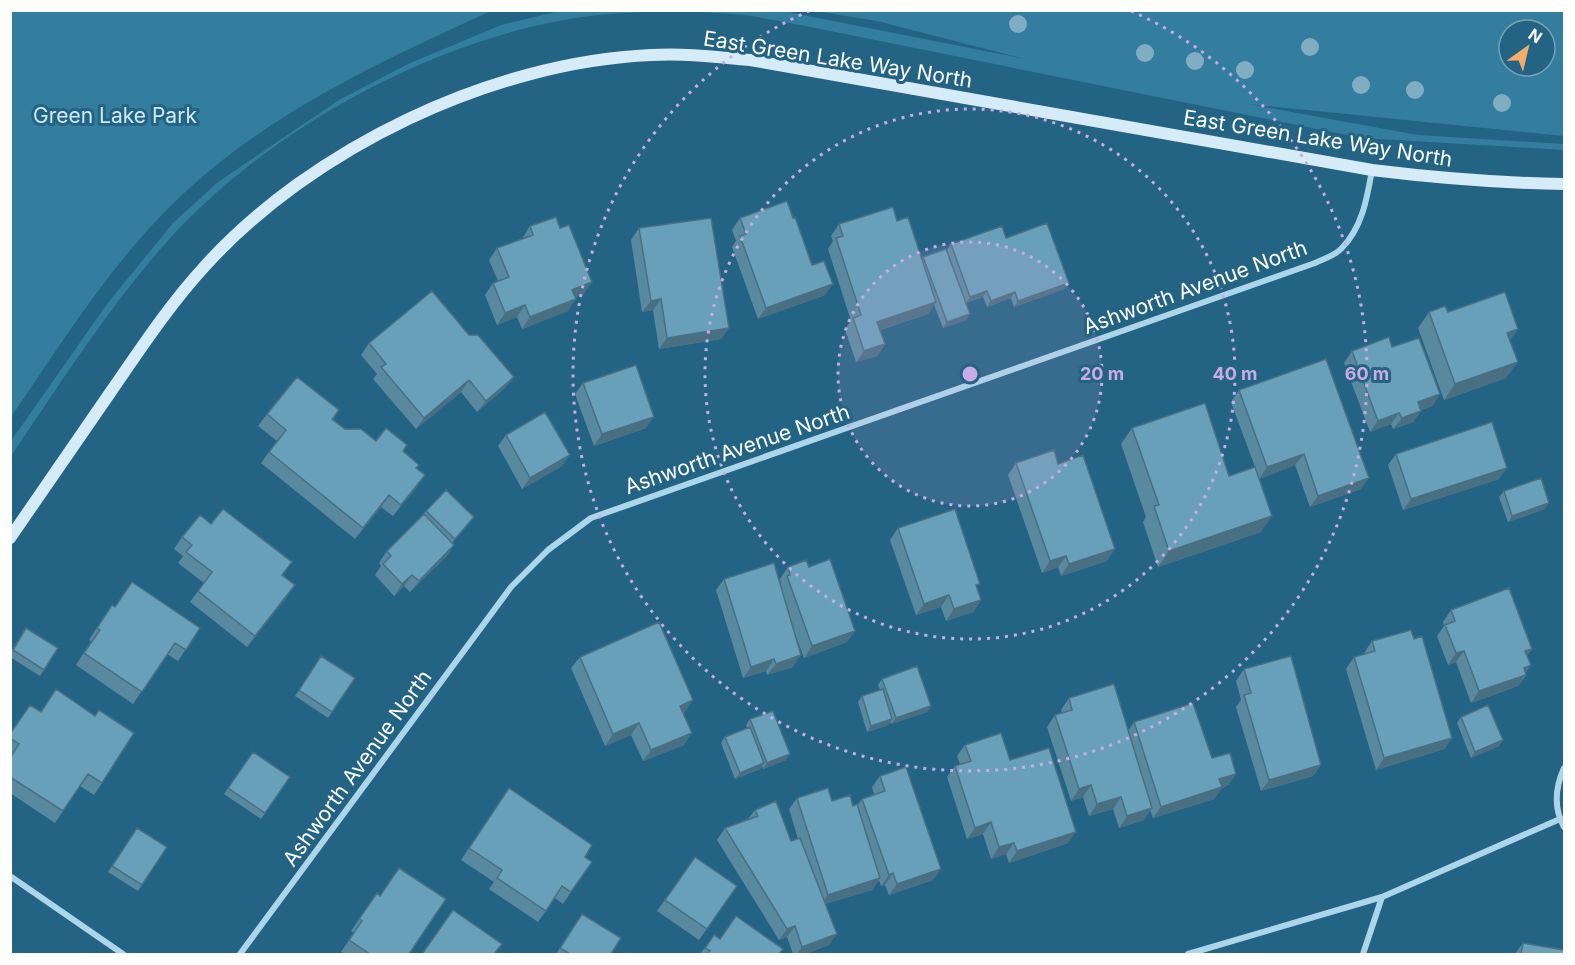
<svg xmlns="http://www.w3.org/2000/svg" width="1575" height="965" viewBox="0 0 1575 965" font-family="Inter,sans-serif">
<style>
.green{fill:#337d9f;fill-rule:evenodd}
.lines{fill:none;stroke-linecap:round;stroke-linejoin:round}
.street{stroke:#abd5e8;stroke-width:6}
.secondary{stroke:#d5ebf7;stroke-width:12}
.tree{fill:#81adc2}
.wall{fill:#59899f}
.shaded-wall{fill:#496f82}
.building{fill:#689fb9;stroke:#496f82;stroke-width:1.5}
.ring{fill:none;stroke:#caabe5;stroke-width:3;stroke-dasharray:3 6}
.labels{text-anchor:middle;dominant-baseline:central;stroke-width:6;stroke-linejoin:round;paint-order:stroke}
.street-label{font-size:21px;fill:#fff;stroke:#236383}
.park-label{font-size:21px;fill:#ceeaf6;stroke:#236383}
.centre{fill:#caabe5;stroke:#236383;stroke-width:3}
.ring-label{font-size:18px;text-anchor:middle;font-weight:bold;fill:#caabe5;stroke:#236383;stroke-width:6;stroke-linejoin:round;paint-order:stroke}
</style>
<rect width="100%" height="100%" fill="#236383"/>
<path class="green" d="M11,10h480v1c-120,55 -241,110 -334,209 -56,59 -100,130 -146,197z
M564,10l94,1c-32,2 -67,3 -99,10 -139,26 -291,111 -387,215 -61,67 -110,145 -161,220v-15l96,-137 66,-81 45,-41 121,-82 69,-36 93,-39z
M687,11h96l242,48 -148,-38 -61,-10h748v125l-316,-32 170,31 146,9v6l-202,-12 -557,-112 -59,-11zM1509,30h36v36h-36z"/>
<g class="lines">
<path class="street" d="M1564,768c-9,20 -11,39 0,59
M10,876l113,78
M240,954l271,-367 37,-37 43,-32 724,-255c8,-4 19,-7 26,-14 21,-21 26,-50 31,-79
M1188,954l194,-57 178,-78
M1363,954l19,-57"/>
<path class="secondary" d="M10,538c34,-49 68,-98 102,-148 29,-42 58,-86 93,-124 107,-118 287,-204 446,-211 33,-2 66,2 99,5l622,110c65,8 128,13 192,14"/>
</g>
<g class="tree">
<circle cx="1018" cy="24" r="9"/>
<circle cx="1310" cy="47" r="9"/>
<circle cx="1145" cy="53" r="9"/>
<circle cx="1195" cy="61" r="9"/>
<circle cx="1245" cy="70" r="9"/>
<circle cx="1361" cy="85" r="9"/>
<circle cx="1415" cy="90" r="9"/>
<circle cx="1502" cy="103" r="9"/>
</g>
<path class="wall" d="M740,218l72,47 13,30 -67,24 -26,-72 4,-6 -4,-11z
M897,221l25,38 1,-2 47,57 -4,6 -23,8 -9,-23 -6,9 -48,16 5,14 -8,12 -21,6 -11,-33 6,-8 -23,-72 5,-8 -2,-5 8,-12z
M530,226l54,68 -9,3 -7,14 -46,18 -5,-12 -20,8 -12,-30 8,-12 5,-2 -9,-21 8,-12 25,-9z
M639,228l90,100 -8,11 -62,10 -6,-39 -11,2 -11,-72z
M1006,238l63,45 -5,6 -50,18 -3,-9 -24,9 -4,-10 -17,6 -19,-53 4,-6z
M1429,312h19l62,29 -4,37 -62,22 -26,-72z
M469,335l45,42 -9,11 -28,24 -16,-20 -45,37 -43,-50 4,-5 -16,-19 8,-12z
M1392,347l48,47 -8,12 -11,4v1l-8,11 -20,7 -2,-5 -21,8 -26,-69 8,-12z
M583,383l63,45 -52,18 -19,-52z
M1239,390l122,99 -51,18 -15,-42 -36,14 2,53 -103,35 -15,-45 3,-5 -25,-73 11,-16 97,48 26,-9 -24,-65z
M339,410l-6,10 12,9 58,23 14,16 8,7 -8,12 -24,29 -12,-9 -26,32 -94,-76 16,-22 -19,-15 9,-12z
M506,435l56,31 -40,23 -24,-43z
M1396,454l103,25 -96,31 -15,-45z
M1016,463l42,1 49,97 -46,15 -3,-9 -16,6 -34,-98z
M1504,491l41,18 -37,13 -9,-25z
M426,511l44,12 -18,20 2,2 -8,12 -36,35 -6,-6 -10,10 -19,-21 6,-9 -2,-3 8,-12z
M211,524l71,51 5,22 -40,50 -57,-45 14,-19 -26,-20 5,-7 -9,-7 8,-12z
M898,528l79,60 4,12 -8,12 -27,9 -5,-14 -25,8 -26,-75z
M788,567h21l46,64 -8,11 -43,16 -10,-27 -1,36 -26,8 -1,-4 -23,7 -27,-88 8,-11 57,7v-2l-1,-5z
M115,607l85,21 -22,33 -11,-7 -34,50 -57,-39 15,-24 -2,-1 15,-24z
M1451,610l81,39 -5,7 -1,19 -8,11 -47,17 -15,-41 -8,3 -11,-29 7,-10 -1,-4z
M22,634l36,14 -18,28 -30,-19v-4z
M1414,639l38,99 -8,11 -68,21 -30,-101 8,-12 11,-3 -1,-1 8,-12z
M321,656l34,22 -27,40 -33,-22z
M580,657l105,55 -2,1 1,32 -41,16 -12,-26 -26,11 -34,-78z
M1244,669l77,96 -8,11 -52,15 -25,-84 5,-7 -5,-19z
M882,679l49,27 -4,6 -36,12 -1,-3 -2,4 -21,7 -9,-30 4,-6 18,-6 -2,-5z
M1069,698l59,33 6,-9 78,36 24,16 -8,11 -6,3 -8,11 -61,19 -3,-8 -6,10 -25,8 -6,-19 -24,7 -6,-19 -12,4 -24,-74 8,-12 7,-2 -1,-3z
M30,705l72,78 -8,12 -14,-9 -25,37 -45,-30v-59z
M1461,717l38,29 -28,12 -14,-35z
M750,719l36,41 -23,9 -1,-3 -2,3 -25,10 -14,-36 4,-6 22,-9 -1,-3z
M965,745l45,15 58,83 -59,20 -3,-9 -15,5 -8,-25 -16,5 -20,-62 8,-11 5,-2 -3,-8z
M253,752l37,25 -29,42 -37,-25z
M880,776l53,104 -44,15 -4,-10 -4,1 -2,-6 -7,10 -47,14 4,41 -24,9h-12l-6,-17 -8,3 -62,-100 8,-12 23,-9 7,-9 36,31 7,-2 -9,-30 8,-11 35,3 25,5 5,-7 12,-5 -2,-7z
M509,788l76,69 -14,35 -8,12 -8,-6 -17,24 -49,-33 5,-7 -33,-22z
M137,828l30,19 -29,44 -30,-19z
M695,857l42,29 -38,54 -42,-29z
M377,893l32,61h-64l-4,-2 13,-19 -3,-2z
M582,914l29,40h-55z
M714,935l6,4 59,15h-79z
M1523,943l41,11h-49z"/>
<path class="shaded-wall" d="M592,282l-8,12 -20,7 8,-11z
M1069,283l-5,6 -50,18 4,-6z
M833,284l-8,11 -67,24 8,-11z
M987,291l-4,6 -17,6 4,-6z
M1015,292l-4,6 -24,9 4,-6z
M576,299l-8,12 -46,18 8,-12z
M661,299l-8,11 -11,2 9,-11z
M936,302l-8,12 -59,19 8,-11z
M525,305l-8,12 -20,8 8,-12z
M970,314l-4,6 -23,8 4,-6z
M729,328l-8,11 -62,10 8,-11z
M1518,329l-11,16v-12z
M885,344l-8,12 -21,6 8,-11z
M1518,362l-12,16 -62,22 11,-16z
M514,377l-9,11 -28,24 9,-11z
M469,380l-8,12 -45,37 8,-11z
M1440,394l-8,12 -22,8 8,-12z
M1421,411l-8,11 -20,7 9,-11z
M1399,413l-8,11 -21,8 8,-11z
M654,417l-8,11 -52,18 8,-12z
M1304,454l-9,11 -36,14 8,-12z
M570,455l-8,11 -40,23 8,-11z
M1507,468l-8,11 -96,31 8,-11z
M425,475l-8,12 -24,29 8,-11z
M1369,478l-8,11 -51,18 8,-11z
M389,495l-8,12 -26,32 8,-11z
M1549,503l-4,6 -37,13 4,-6z
M1272,516l-11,16 -103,35 11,-16z
M474,517l-4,6 -20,22 5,-6z
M454,545l-8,12 -36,35 9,-11z
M1115,549l-8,12 -46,15 8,-12z
M1066,556l-8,11 -16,6 8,-12z
M412,575l-8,11 -10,10 8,-12z
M295,585l-8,12 -40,50 8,-11z
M949,595l-8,12 -25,8 8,-11z
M981,600l-8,12 -27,9 8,-12z
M855,631l-8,11 -43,16 8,-12z
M1532,649l-8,11 1,-9z
M1464,651l-8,11 -8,3 8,-12z
M801,655l-8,12 -26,8 9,-11z
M774,659l-8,12 -23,7 8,-11z
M1531,665l-13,21 -47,17 8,-12 45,-23z
M693,700l-8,12 -13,5 8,-11z
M931,706l-4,6 -36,12 5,-6z
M892,719l-4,6 -21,7 4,-6z
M639,723l-8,12 -26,11 8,-12z
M692,733l-8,12 -41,16 8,-11z
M1452,738l-8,11 -68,21 8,-12z
M1503,740l-4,6 -28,12 4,-6z
M790,754l-4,6 -23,9 4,-6z
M764,763l-4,6 -25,10 5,-6z
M1321,765l-8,11 -52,15 8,-11z
M1236,774l-8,11 -6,3 -8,11 -61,19 8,-11 58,-28z
M1091,785l-8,12 -12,4 8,-12z
M1121,797l-8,12 -24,7 8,-12z
M1152,808l-8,12 -25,8 8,-12z
M991,822l-8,12 -16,5 8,-11z
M1076,832l-8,11 -59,20 8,-12z
M1014,843l-8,11 -15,5 8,-12z
M941,869l-8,11 -44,15 8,-11z
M893,873l-8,12 -4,1 8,-11z
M880,878l-8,12 -53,16 9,-11z
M795,926l-8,11 -8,3 8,-11z
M837,934l-8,11 -24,9h-8l5,-7z"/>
<path class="building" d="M787,201l6,17 2,-1 17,48 12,-4 9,23 -67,24 -26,-72 6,-2 -6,-16z
M893,207l4,14 11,-4 28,85 -59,20 8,22 -21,7 -11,-33 8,-3 -25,-77 7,-2 -4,-12z
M556,217l4,11 9,-3 23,57 -20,8 4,9 -46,18 -5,-12 -20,8 -12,-30 16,-6 -12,-29 36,-13 -3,-9z
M711,218l18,110 -62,10 -6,-39 -10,2 -12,-73z
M1047,223l22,60 -51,18 -3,-9 -24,9 -4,-10 -17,6 -19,-53 51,-18 4,12z
M946,249l24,65 -23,8 -24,-65z
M432,291l37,44h9l36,42 -28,24 -17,-21 -45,38 -43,-51 5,-3 -17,-21z
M1505,292l13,37 -11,4 11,29 -63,22 -26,-72 16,-6 3,6z
M1389,337l3,10 27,-9 21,56 -22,8 3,9 -19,7 -3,-5 -21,8 -26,-70z
M1326,359l43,119 -51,18 -14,-42 -37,13 -28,-77z
M636,365l18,52 -52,17 -19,-51z
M297,377l42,33 -7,9 13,10h16l15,12 10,-13 21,17 -4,6 16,14 -3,3 9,7 -24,30 -12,-10 -26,33 -94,-76 17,-22 -19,-16z
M1205,403l24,73 26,-9 17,49 -103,35 -15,-45 5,-1 -27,-77z
M545,412l25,43 -40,23 -24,-43z
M1492,422l15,46 -96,31 -15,-45z
M1054,450l4,14 25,-9 32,94 -46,15 -3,-8 -16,5 -34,-98z
M1541,478l8,25 -37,13 -8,-25z
M446,490l28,27 -19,22 -29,-28z
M223,509l69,53 -10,13 13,10 -40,51 -57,-45 14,-19 -26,-20 6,-7 -10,-8 18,-22 11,9z
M955,509l25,75 -4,1 5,15 -27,9 -5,-14 -25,9 -26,-76z
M424,514l30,31 -35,36 -7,-6 -10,9 -19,-20 8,-8 -4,-5z
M830,559l25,72 -43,15 -25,-70 3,-1 -2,-8 18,-7 3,7z
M774,563l27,92 -25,9 -2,-5 -23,8 -27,-88z
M132,582l68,46 -14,22 -11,-7 -33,49 -58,-39 16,-23 -3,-2 15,-23 3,2z
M1509,588l23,61 -7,2 6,14 -7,3 2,7 -47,16 -15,-40 -8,2 -11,-28 10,-4 -4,-11z
M659,622l34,78 -13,6 12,27 -41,17 -12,-27 -26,11 -33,-77z
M26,628l32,20 -14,22 -31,-20z
M1411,630l3,9 8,-3 30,102 -68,20 -30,-101 21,-6 -3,-10z
M321,656l34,22 -23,34 -33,-22z
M1291,656l30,109 -52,15 -25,-85 7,-2 -7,-24z
M917,666l14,40 -35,12 -14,-39z
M1114,684l38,124 -25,8 -6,-19 -24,7 -6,-19 -12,4 -24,-74 17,-5 -3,-12z
M56,689l39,27 4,-6 35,23 -32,50 -14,-9 -25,37 -53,-34v-19l9,-14 -9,-6v-4l20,-29 11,7z
M883,689l9,30 -21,7 -9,-30z
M1193,703l19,55 18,-5 6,21 -17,5 3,8 -61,20 -27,-85z
M1488,705l15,35 -28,12 -14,-35z
M773,711l17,43 -23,9 -17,-44z
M750,727l14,36 -24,10 -15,-36z
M1001,733l9,27 39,-12 27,84 -59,19 -3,-8 -15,4 -8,-25 -16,6 -20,-62 16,-5 -6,-16z
M253,752l37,25 -25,36 -37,-25z
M906,767l35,102 -44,15 -4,-11 -4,2 -27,-76 23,-8 -5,-15z
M509,788l83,57 -7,12 7,5 -21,30 -9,-6 -16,25 -49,-33 5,-8 -33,-22z
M828,788l4,13 18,-6 3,11 4,-2 23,74 -52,17 -31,-97z
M776,801l15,40 9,-3 37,96 -35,13 -7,-21 -8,3 -62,-101 33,-12 -3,-6z
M137,828l30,19 -25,38 -30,-19z
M695,857l42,29 -30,43 -42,-29z
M399,868l47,31 -37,55h-39l-21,-14 13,-19 -3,-2 18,-26 3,3z
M453,910l49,34 -8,10h-72z
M582,914l39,24 -10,16h-41l-10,-6z
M736,916l47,33 -4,5h-72l3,-3 -5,-3 9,-13 6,4z
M1523,943l41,7v4h-43z"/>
<circle cx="970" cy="374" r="132" fill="#caabe5" fill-opacity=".12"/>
<g class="ring">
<circle cx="970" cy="374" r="132"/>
<circle cx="970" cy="374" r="265"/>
<path d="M1131 11A397 397 0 1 1 809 11"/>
</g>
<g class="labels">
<g class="street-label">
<text transform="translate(838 59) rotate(9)">East Green Lake Way North</text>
<text transform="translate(1318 138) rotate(9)">East Green Lake Way North</text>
<text transform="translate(1195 287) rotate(-20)">Ashworth Avenue North</text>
<text transform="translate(737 449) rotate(-19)">Ashworth Avenue North</text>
<text transform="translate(357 768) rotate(-54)">Ashworth Avenue North</text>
</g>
<g class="park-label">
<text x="115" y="115">Green Lake Park</text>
</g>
</g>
<circle cx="970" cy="374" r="9" class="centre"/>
<g class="ring-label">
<text x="1102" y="380">20 m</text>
<text x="1235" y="380">40 m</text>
<text x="1367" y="380">60 m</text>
</g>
<rect width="1575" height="965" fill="none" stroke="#ffffff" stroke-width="24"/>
<g transform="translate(1527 48) rotate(34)"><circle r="28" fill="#236383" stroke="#7ba1b5" stroke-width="1.5"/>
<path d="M0-4.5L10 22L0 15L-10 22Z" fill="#f4ad6d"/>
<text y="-9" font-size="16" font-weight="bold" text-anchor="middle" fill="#ffffff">N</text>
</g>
</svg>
